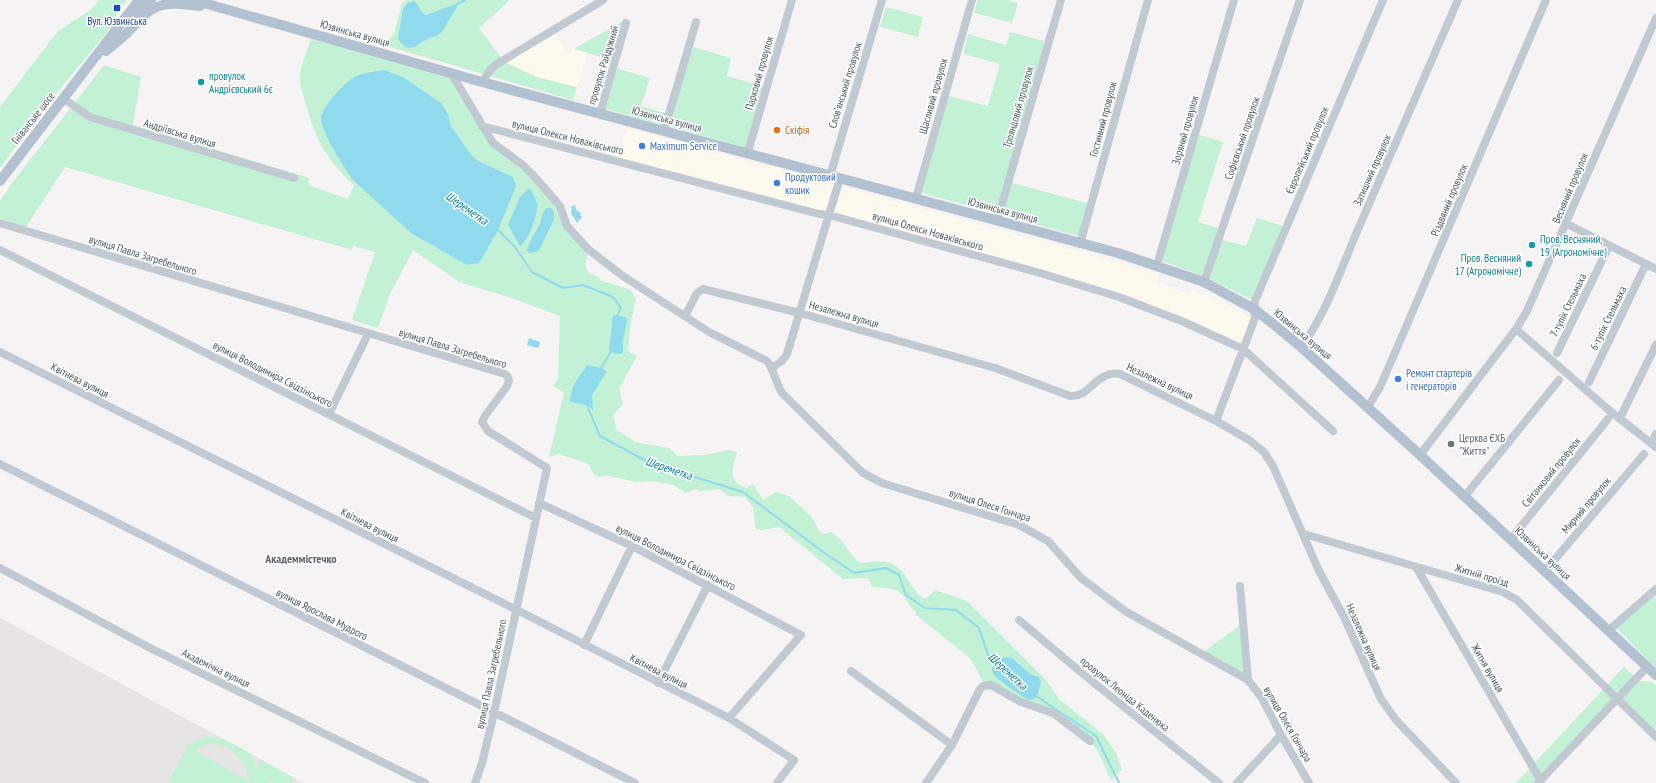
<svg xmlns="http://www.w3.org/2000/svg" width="1656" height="783" viewBox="0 0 1656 783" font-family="'PT Sans Narrow',sans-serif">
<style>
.commercial{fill:#fdf9ef}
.education{fill:#e6e4e5}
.green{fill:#c3f1d5;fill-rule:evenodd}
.water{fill:#90daee}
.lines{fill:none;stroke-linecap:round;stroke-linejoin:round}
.stream{stroke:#90daee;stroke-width:2}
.minor{stroke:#c1cad2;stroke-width:8}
.major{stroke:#b3c2d1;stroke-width:10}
.transit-dot{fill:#1a4fb4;stroke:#fff;stroke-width:1.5}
.culture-dot{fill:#0f9aa8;stroke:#fff;stroke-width:1.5}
.food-dot{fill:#e8710a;stroke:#fff;stroke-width:1.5}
.shop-dot{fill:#3f7fe0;stroke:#fff;stroke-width:1.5}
.worship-dot{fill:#6b7280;stroke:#fff;stroke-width:1.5}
.labels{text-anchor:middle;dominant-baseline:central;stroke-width:3;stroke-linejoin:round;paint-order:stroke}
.transit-label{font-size:11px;fill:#164399;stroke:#fff}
.street-label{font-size:11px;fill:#4a5661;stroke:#fff}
.culture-label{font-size:11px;fill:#0d838f;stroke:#fff;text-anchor:start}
.food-label{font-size:11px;fill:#c56008;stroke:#fff;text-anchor:start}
.shop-label{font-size:11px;fill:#366cbe;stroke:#fff;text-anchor:start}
.worship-label{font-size:11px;fill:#5b616d;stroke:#fff;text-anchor:start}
.water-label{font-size:12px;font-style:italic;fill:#0c7c9b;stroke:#fff}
.neighbourhood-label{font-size:12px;font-weight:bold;fill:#5f6368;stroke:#fff}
</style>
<rect width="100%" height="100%" fill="#f5f3f3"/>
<path class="commercial" d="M554,32l14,21 6,-4 13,4 -10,34 -40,-10 -33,-14z
M626,128l211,57 -9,28 -211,-54z
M843,187l282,77 33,11v7l30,12 5,-4 4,1 29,13 24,13 1,3 -9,25 -122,-52 -281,-78 -4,-3z"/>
<path class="education" d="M0,618l262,142 42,23h-304z"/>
<path class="green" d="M99,0h28l-8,10 -11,21 -60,72 -48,65v-61l58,-76 34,-22z
M407,0h103l-31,28 25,34 33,15 40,10 -4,13 -190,-55 11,-11 8,-31z
M978,0h30l10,3 -6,20 -38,-10z
M886,7l37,10 -5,20 -38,-10z
M625,20l-10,41 -41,-12z
M1010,32l37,10 -38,140 82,22 -9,33 -164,-45 27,-97 43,11 12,-42 -37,-10 5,-20 38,11z
M311,39l139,35 40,66 30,22 38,41 9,23 21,25 -3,13 3,9 9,3 3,4 31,10 5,9 -5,21 -3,31 9,5 -18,33 4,15 -10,11 4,15 18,12 34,6 9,8 27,-1 23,-5 9,2c-4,16 -11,30 10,36l6,-4 10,16 13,-8 13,4 22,20 9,16 3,2 8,-2 10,8 13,18 6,5c25,-3 36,-4 50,20 4,7 8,12 14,16l5,-3 6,-6 32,11 79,79 13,19 45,36 12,18 6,17 -11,10 -13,-28 -8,-11 -23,-18 -84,-41 -12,-23 -56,-45 1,-2c-7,-5 -8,-12 -14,-18 -7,-7 -20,-6 -30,-7l-4,-9 -25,1 -64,-52 -17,3 -6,-1 -3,-22 -8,-10 -17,-1 -8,-7 -20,2 -5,-2 -9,4 -13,-8 -19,-4 -18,1 -26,-6 -11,1 -6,-4 -4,-9 -30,-10 -10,3 15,-64 -11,-7 5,-7 2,-63 -48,-18 -53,-16 -46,-32 -23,44 -12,34 -26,-8 23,-68 -22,-6 -1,4 -287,-83 -39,60 -26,-9v-17l12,-18 92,-118 37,12 -8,48 177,53 -2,7 40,14 6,-14c-30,-28 -38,-45 -49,-84 -2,-8 -6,-18 -5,-27 2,-12 7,-24 11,-35z
M693,47l38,11 -4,18 36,10 -17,62 -77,-22z
M616,68l34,10 -9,28 24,7 -3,12 -57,-16z
M1196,134l27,8 -25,80 24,7 -3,10 27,7 11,-28 30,9 -32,74 -49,-24 -47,-17z
M1656,589v79l-42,-42z
M1243,623l5,57 -47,-26z
M1624,667l16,14 11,1 5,3v52l-39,-38 -79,84h-22z
M211,736c9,1 34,12 41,20 3,4 3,10 3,15l7,-11 30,17 1,6h-20l-2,-2 -3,2h-100l19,-36 6,-6zM210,744c21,0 37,16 39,37l-53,-30 6,-5z"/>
<path class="water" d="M414,1c6,4 5,11 12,14l33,-12 -15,26 -6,6 -15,6 -8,6 -8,1 -7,-6 -2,-4 5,-29 4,-6z
M384,70l19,7 38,26 7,11 3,12 21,30 6,5 35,16 3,9 -18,44 -17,30 -3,3 -11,2 -56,-32 -57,-52c-8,-10 -34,-51 -33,-63 1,-11 25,-38 36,-42 8,-4 18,-4 27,-6z
M529,188c4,5 7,10 8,17 1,10 -9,36 -17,41l-12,-21 12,-28z
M575,205l1,5 5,3 -1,2 2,2 -5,6 -6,-10 1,-7z
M547,208h4l3,5v6l-14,30 -4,3 -7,1 -2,-3c3,-10 9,-18 13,-27 2,-6 2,-11 7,-15z
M613,315l13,2 1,4 -4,19v13l-6,1 -8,-3z
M529,338l11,4 -2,6 -11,-3z
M587,365l14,3 6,3 -15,24 1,15 -6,-5 -17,-3c0,-15 10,-26 17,-37z
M1005,657l7,1 16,14 6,4h4l3,6 -4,15 -6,3h-3l-25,-17 -10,-9 -1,-5 3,-9z"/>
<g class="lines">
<path class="stream" d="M457,4l8,-4
M497,229l18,18 17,25 31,16 20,-3 30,12 8,11 -4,8
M601,368l11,-18
M586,403l14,33 50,27 93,29 83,62 28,19 32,-5 13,7 7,20 19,13 31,2 23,18 9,27 8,6
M1036,696l60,40 23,47"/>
<path class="minor" d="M451,73l42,70 30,22 10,10 27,31 7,20 22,24 34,26 86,56 58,29c7,9 9,22 15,32l81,80 19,10 137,42 29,16 33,37 44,33 123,69 14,18 19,37 28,48
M482,82l9,-13 6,-5 106,-64
M64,99l26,18 204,61
M600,113l26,-90
M482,126l337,88 10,1 211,58 79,24 65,25 59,27 90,82
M664,131l32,-109
M748,152l44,-152
M830,176l52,-176
M916,198l56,-198
M997,221l64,-221
M0,223l505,151 3,3 1,4 -2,5 -22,30 -3,6 6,9 59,37 -53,245 -12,50 -7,20
M1567,224l89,45
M1080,244l68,-244
M0,250l536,268
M1157,265l77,-265
M1204,282l96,-282
M685,316l12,-23 6,-4 97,24 195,55 75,28c20,2 26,-26 50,-22l96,47 33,19 15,12 9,14 46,105 25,46 37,82 15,21 60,63
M1516,329l94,82 46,36
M1301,347c27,-36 40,-79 58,-120 33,-75 66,-151 99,-227
M0,352l517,258 212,108 65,42 -17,23
M1557,353l52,-107
M772,368l10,-7 5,-7 53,-176
M1589,382l57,-118
M1368,407l12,-20 26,-60 140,-327
M329,414l39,-80
M1622,414l34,-69
M1216,421l39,-103 -1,-9 1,-8 128,-301
M1654,438l2,-4
M1420,455l96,-126 11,-18 129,-293
M0,464l635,319
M1465,496l94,-116
M539,503l93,43 169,89 -72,83
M1304,534l199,58 14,8 139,137
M1511,539l97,-120
M1416,567l125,214
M0,568l150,80 275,135
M1545,571l99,-117
M1240,586l8,94
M1019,620l64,54 136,109
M1609,630l47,-41
M584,645l48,-99
M851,671l101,74
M658,683l50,-98
M926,783l26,-38 28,-56 3,-3 8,-1 30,17 32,11 37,28
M1237,783l44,-48
M1538,783l109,-116"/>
<path class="major" d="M193,0l289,82 636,171 86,29 50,27 18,14 29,24 119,108 236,220
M138,14l13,-14
M106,51c7,-6 15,-12 21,-18 12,-12 19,-24 36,-28 12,-3 25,0 37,1
M0,181l139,-181"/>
</g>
<rect class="transit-dot" x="113" y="4" width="8" height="8" rx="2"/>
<g class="culture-dot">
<circle cx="201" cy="82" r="4"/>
<circle cx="1532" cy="245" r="4"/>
<circle cx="1529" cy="264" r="4"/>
</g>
<circle class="food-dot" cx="777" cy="130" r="4"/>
<g class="shop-dot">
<circle cx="642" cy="146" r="4"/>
<circle cx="777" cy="183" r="4"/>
<circle cx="1398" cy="379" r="4"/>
</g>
<circle class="worship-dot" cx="1451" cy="444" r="4"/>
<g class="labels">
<g class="transit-label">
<text x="117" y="21">Вул. Юзвинська</text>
</g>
<g class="street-label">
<text transform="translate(355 33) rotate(16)">Юзвинська вулиця</text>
<text transform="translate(603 65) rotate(-73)">провулок Райдужний</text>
<text transform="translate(759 73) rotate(-74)">Парковий провулок</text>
<text transform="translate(845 85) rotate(-73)">Словʼянський провулок</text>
<text transform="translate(933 96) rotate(-74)">Щасливий провулок</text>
<text transform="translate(1018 107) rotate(-74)">Трояндовий провулок</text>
<text transform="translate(33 118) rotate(-52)">Гніванське шосе</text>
<text transform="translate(667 119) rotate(15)">Юзвинська вулиця</text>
<text transform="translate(1103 119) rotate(-75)">Гостинний провулок</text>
<text transform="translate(1185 130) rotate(-74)">Зоряний провулок</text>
<text transform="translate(180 133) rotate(17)">Андріївська вулиця</text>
<text transform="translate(568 137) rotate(14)">вулиця Олекси Новаківського</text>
<text transform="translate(1242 138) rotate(-71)">Софієвський провулок</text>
<text transform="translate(1307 150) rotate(-67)">Європейський провулок</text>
<text transform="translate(1372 170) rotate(-66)">Затишний провулок</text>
<text transform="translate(1570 188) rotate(-67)">Весняний провулок</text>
<text transform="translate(1449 200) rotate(-67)">Різдвяний провулок</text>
<text transform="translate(1003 210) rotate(15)">Юзвинська вулиця</text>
<text transform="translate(928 231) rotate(16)">вулиця Олекси Новаківського</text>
<text transform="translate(143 255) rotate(17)">вулиця Павла Загребельного</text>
<text transform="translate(1568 305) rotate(-64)">7-тупік Стельмаха</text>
<text transform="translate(844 314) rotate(16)">Незалежна вулиця</text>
<text transform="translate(1608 318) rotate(-64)">6-тупік Стельмаха</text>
<text transform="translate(1303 334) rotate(40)">Юзвинська вулиця</text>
<text transform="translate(453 348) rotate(17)">вулиця Павла Загребельного</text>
<text transform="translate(273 374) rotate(27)">вулиця Володимира Свідзінського</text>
<text transform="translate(80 380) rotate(27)">Квітнева вулиця</text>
<text transform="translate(1160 381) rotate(25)">Незалежна вулиця</text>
<text transform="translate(1551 472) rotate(-51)">Світанковий провулок</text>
<text transform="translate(990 505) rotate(18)">вулиця Олеся Гончара</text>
<text transform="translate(1586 505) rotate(-50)">Мирний провулок</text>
<text transform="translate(370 525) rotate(27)">Квітнева вулиця</text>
<text transform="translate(1543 553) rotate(43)">Юзвинська вулиця</text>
<text transform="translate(676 557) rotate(27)">вулиця Володимира Свідзінського</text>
<text transform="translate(1482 575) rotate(17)">Житній проїзд</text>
<text transform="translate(322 614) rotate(27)">вулиця Ярослава Мудрого</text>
<text transform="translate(1364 637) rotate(66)">Незалежна вулиця</text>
<text transform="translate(216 668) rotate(26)">Академічна вулиця</text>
<text transform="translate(1488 668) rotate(60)">Житня вулиця</text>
<text transform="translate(659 671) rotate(27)">Квітнева вулиця</text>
<text transform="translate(491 674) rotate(-78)">вулиця Павла Загребельного</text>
<text transform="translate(1125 694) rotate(39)">провулок Леоніда Каденюка</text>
<text transform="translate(1288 724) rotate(60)">вулиця Олеся Гончара</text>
</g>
<g class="culture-label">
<text x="209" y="76">провулок<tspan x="209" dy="13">Андрієвський 6є</tspan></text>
<text x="1540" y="239">Пров. Весняний,<tspan x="1540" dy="13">19 (Агрономічне)</tspan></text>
<text x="1521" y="258" text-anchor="end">Пров. Весняний<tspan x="1521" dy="13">17 (Агрономічне)</tspan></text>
</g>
<g class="food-label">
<text x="785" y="130">Скіфія</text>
</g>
<g class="shop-label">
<text x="650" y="146">Maximum Service</text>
<text x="785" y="177">Продуктовий<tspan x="785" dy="13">кошик</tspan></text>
<text x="1406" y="373">Ремонт стартерів<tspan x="1406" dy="13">і генераторів</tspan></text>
</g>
<g class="worship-label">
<text x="1459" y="438">Церква ЄХБ<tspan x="1459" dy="13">"Життя"</tspan></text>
</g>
<g class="water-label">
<text transform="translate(467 208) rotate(35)">Шереметка</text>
<text transform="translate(669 468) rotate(19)">Шереметка</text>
<text transform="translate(1008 671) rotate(43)">Шереметка</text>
</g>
<g class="neighbourhood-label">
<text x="301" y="558">Академмістечко</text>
</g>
</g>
</svg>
